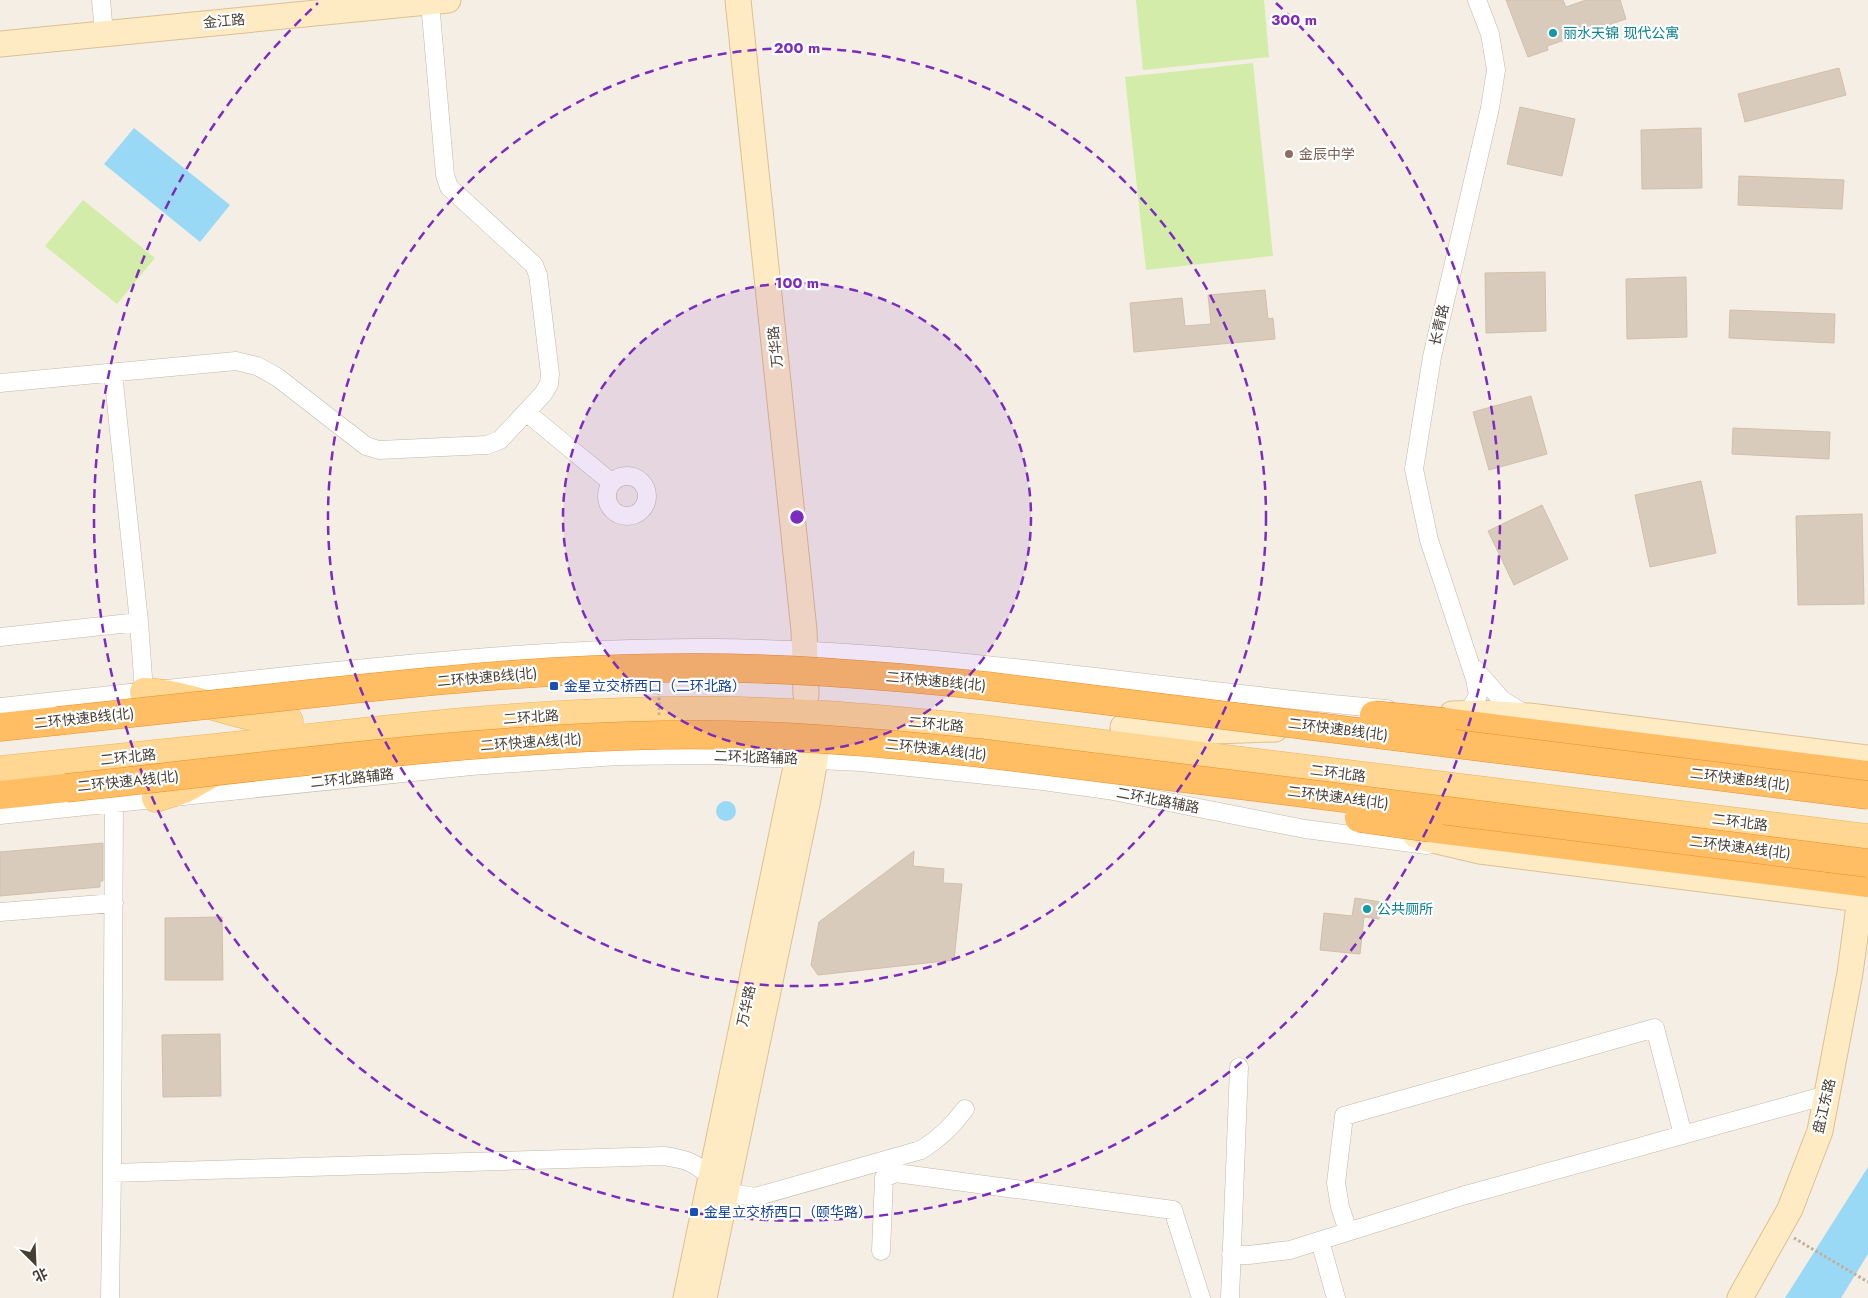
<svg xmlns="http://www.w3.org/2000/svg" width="1868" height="1298" viewBox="0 0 1868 1298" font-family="Jost,'Noto Sans SC',sans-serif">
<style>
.green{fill:#d4eca9}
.water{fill:#9ad9f6}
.building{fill:#d9cbbc;stroke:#d2bfab}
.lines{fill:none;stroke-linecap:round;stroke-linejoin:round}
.street-casing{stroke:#c3b7a9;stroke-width:19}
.secondary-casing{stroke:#dbc192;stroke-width:27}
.primary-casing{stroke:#eeb358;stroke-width:29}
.highway-casing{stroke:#eb9127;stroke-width:29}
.path{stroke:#c3af96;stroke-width:3;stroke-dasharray:2.5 2.5;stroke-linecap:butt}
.street{stroke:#fff;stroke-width:18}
.secondary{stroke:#ffebc3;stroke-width:25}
.primary{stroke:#ffd692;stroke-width:28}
.highway{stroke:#ffbd64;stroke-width:28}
.highway-bridge-casing{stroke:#eb9127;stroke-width:29;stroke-linecap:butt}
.path-bridge{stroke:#c3af96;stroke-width:3;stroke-dasharray:2.5 2.5;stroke-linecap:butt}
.highway-bridge{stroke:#ffbd64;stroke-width:28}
.ring{fill:none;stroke:#7b2cbf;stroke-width:2.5;stroke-dasharray:9 6}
.culture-dot{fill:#0f9aa8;stroke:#fff;stroke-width:2}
.education-dot{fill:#8d6e63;stroke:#fff;stroke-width:2}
.transit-dot{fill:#1a4fb4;stroke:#fff;stroke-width:2}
.labels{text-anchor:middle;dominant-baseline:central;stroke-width:4.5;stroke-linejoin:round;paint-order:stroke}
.street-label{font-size:14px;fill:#463d33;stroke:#fff}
.culture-label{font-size:14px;fill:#0d838f;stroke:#fff;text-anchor:start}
.education-label{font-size:14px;fill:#785e54;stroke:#fff;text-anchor:start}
.transit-label{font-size:14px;fill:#164399;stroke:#fff;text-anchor:start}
.centre{fill:#7b2cbf;stroke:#fff;stroke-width:2.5}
.ring-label{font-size:15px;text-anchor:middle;font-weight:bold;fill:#7b2cbf;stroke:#fff;stroke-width:4.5;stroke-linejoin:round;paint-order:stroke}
</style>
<rect width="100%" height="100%" fill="#f4eee4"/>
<path class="green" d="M1136,0h128l5,57 -126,13z
M1253,63l20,193 -127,14 -21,-193z
M83,200l72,58 -38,46 -72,-58z"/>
<path class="water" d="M134,128l96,77 -30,37 -96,-78z
M716 811a10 10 0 1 1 20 0a10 10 0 1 1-20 0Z
M1868,1167v87l-27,44h-56z"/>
<path class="building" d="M1506,0h57l3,7 20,-7h34l6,19 -79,27 1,4 -20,7z
M1839,68l7,27 -101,27 -7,-28z
M1520,107l55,12 -13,57 -55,-12z
M1701,128l1,60 -60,1 -1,-59z
M1739,176l105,4 -2,29 -104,-4z
M1545,272l1,59 -60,2 -1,-60z
M1686,277l1,60 -60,2 -1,-60z
M1265,290l3,29 5,-1 2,21 -141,13 -4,-49 52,-5 3,28 26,-2 -3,-29z
M1730,310l105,4 -1,29 -105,-5z
M1531,396l16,58 -58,16 -16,-58z
M1733,428l97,4 -1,27 -97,-5z
M1701,481l15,72 -66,14 -15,-72z
M1542,505l26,54 -54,26 -26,-54z
M1862,514l2,90 -66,1 -2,-89z
M103,843v38h-3v6l-100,9v-44z
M914,851l-1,15 31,3 -1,14 19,1 -8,76 -136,15 -7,-10 8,-43z
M1355,898l26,4 -2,17 -15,-2 -4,37 -40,-4 4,-37 28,3z
M222,917l1,63h-58v-62z
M220,1034l1,62 -58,1 -1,-62z"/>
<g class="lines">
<defs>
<path id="street" d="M101,0l3,33
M113,373l26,249 5,70
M0,383l236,-22 21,5 20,11 89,69 13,4 108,-5 13,-5 43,-46 6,-10 1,-10 -12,-99 -4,-10 -85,-78 -4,-12 -15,-173
M526,412l86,71
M607 496a20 20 0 1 1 40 0a20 20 0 1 1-40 0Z
M0,637l139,-15
M1474,668l28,32 23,14
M0,707c102,-11 204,-22 306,-33 135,-14 270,-27 405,-26 227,1 451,42 676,61
M1458,713l13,-5 7,-13 -3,-16 -46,-139 -15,-71 18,-112 58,-249 6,-38 -6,-36 -13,-34
M0,815l471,-49 147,-10 93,-1 150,7 182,19 65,9 197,39 122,16
M0,912l114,-9
M112,1173l552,-17c21,3 30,6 46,20
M726,1189l11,5 18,3 166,-47c18,-11 31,-23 44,-41
M1348,1231l-8,-24 -4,-24 8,-67 311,-88 28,107
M1320,1241l16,57
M881,1251l3,-73 12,-5 277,37 28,88
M1231,1255h18l41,-5 172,-54 365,-101
M110,1298l2,-125 2,-370
M1230,1298l9,-231"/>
<path id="secondary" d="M738,0l66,630 2,65
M0,44l448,-44
M1452,714l28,-1 49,3 339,42
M1123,727l62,5 90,-3
M1416,836l64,15 388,49
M686,1298l104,-503 8,-37 4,-39
M704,1298l104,-499 7,-40 5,-39
M1740,1298l50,-89 30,-78 30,-158 10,-74"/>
<path id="primary" d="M144,692c50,2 95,28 145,29
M0,770c97,-10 194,-20 291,-30 123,-14 246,-27 370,-29 107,-3 214,7 321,18l886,109
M156,798l28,-9 32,-18"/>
<path id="highway" d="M1444,722l424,53
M0,727l57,-6
M0,795l66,-7
M1429,828l439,55"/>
</defs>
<use href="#street" class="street-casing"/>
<use href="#secondary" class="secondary-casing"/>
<use href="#primary" class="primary-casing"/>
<use href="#highway" class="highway-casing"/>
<path class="path" d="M1794,1238l74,44"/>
<use href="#street" class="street"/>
<use href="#secondary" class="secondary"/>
<use href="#primary" class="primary"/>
<use href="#highway" class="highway"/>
<defs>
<path id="highway-bridge" d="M1374,715l70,7
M57,721c90,-10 180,-19 270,-29 112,-12 224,-23 337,-24 108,-2 216,7 323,18l881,109
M66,788c198,-21 397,-49 596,-53 106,-2 212,7 318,18l888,110
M1359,818l70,10"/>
</defs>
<use href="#highway-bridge" class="highway-bridge-casing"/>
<path class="path-bridge" d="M659,715v-26"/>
<use href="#highway-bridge" class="highway-bridge"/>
</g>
<circle cx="797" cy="517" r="234" fill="#7b2cbf" fill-opacity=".12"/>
<g class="ring">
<circle cx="797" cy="517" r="234"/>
<circle cx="797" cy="517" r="469"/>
<path d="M1276 3A703 703 0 1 1 318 3"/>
</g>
<g class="culture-dot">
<circle cx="1553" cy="33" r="5"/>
<circle cx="1367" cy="909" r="5"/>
</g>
<circle class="education-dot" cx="1289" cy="154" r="5"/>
<g class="transit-dot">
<rect x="549" y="681" width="10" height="10" rx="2.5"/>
<rect x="689" y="1207" width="10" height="10" rx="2.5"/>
</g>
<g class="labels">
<g class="street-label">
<text transform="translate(224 21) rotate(-5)">金江路</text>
<text transform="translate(1439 325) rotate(-77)">长青路</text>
<text transform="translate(775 347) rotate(-96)">万华路</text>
<text transform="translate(487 677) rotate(-5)">二环快速B线(北)</text>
<text transform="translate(936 681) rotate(5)">二环快速B线(北)</text>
<text transform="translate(531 717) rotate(-4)">二环北路</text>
<text transform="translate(84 718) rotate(-6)">二环快速B线(北)</text>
<text transform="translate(936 724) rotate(5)">二环北路</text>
<text transform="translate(1338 729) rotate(7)">二环快速B线(北)</text>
<text transform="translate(531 742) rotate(-4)">二环快速A线(北)</text>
<text transform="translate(936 749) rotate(6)">二环快速A线(北)</text>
<text transform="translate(128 757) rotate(-6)">二环北路</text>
<text transform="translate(756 757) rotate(2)">二环北路辅路</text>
<text transform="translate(1338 773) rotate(7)">二环北路</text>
<text transform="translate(352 778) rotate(-6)">二环北路辅路</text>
<text transform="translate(1740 779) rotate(7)">二环快速B线(北)</text>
<text transform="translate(128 781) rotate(-6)">二环快速A线(北)</text>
<text transform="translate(1338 797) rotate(7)">二环快速A线(北)</text>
<text transform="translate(1158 800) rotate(11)">二环北路辅路</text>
<text transform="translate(1740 822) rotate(7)">二环北路</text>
<text transform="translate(1740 847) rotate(7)">二环快速A线(北)</text>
<text transform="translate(746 1006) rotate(-78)">万华路</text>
<text transform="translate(1824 1106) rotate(-77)">盘江东路</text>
</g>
<g class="culture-label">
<text x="1563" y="33">丽水天锦 现代公寓</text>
<text x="1377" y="909">公共厕所</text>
</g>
<g class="education-label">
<text x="1299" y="154">金辰中学</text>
</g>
<g class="transit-label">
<text x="564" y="686">金星立交桥西口（二环北路）</text>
<text x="704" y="1212">金星立交桥西口（颐华路）</text>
</g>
</g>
<circle cx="797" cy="517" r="8" class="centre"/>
<g class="ring-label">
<text x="1294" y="25">300 m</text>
<text x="797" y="53">200 m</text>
<text x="797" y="288">100 m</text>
</g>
<g transform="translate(35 1263) rotate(156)" stroke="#ffffff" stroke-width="4" paint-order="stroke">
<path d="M0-4L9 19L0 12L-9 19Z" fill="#463d33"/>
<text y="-8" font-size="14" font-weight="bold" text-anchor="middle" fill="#463d33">北</text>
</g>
</svg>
